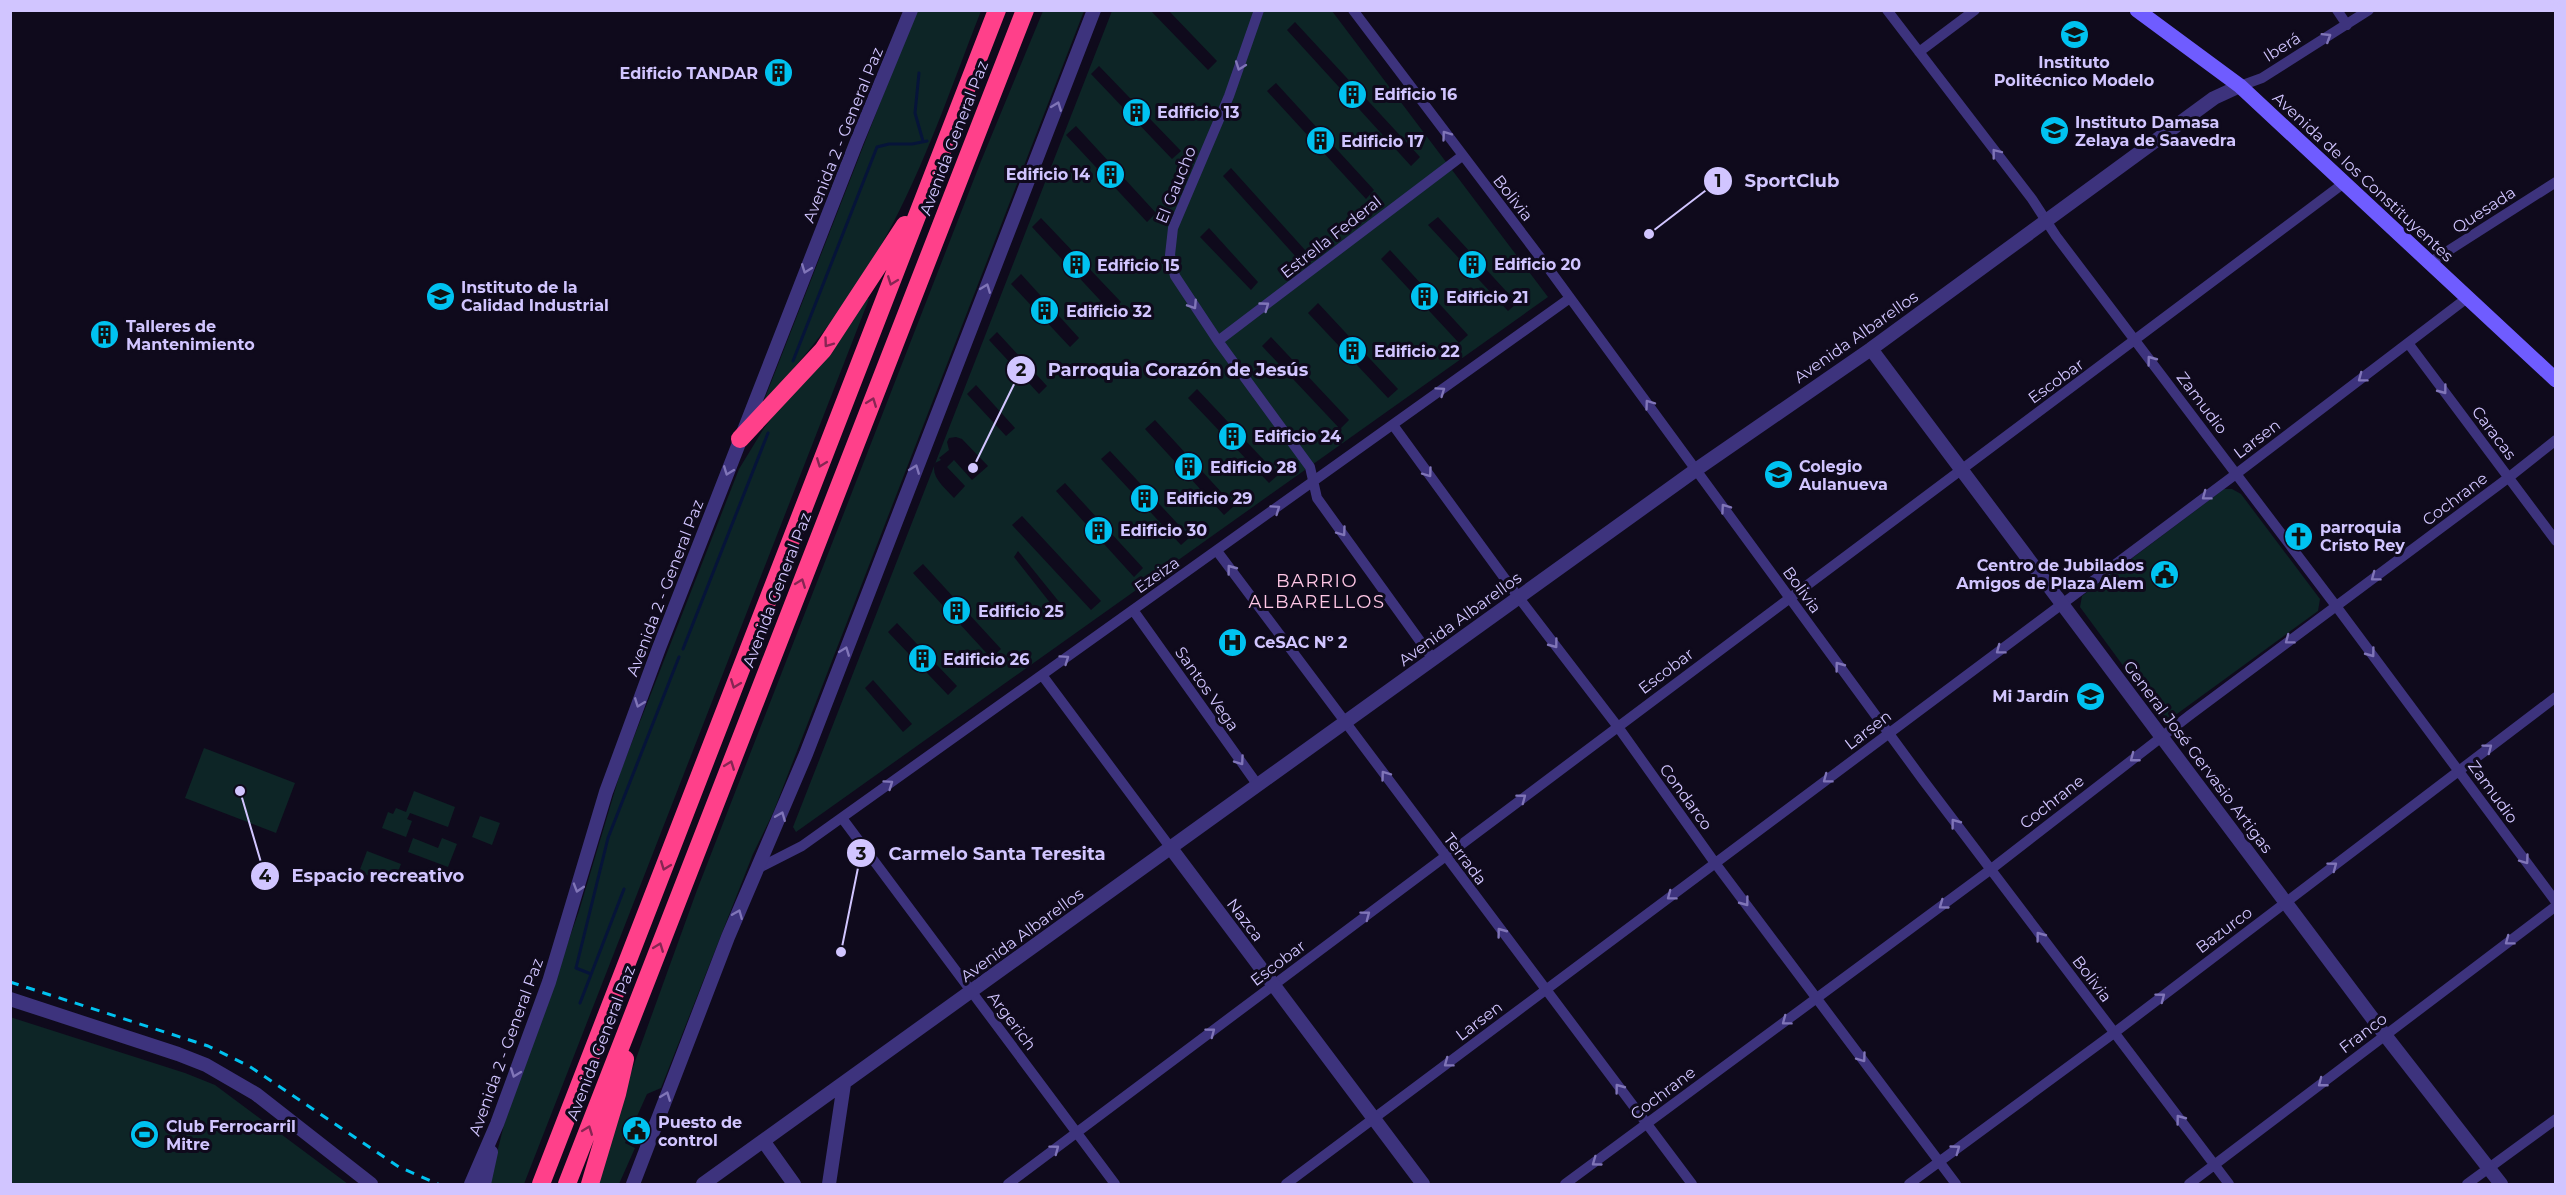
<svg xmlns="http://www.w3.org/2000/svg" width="2566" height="1195" viewBox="0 0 2566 1195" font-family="Montserrat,sans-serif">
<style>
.green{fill:#0d2526;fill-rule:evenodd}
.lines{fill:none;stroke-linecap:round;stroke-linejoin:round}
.stream{stroke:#061439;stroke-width:3}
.minor{stroke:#3d337d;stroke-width:10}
.tertiary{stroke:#3d337d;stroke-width:14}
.secondary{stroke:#6f5cff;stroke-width:15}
.motorway{stroke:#ff408a;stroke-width:18}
.rail{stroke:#00c2f0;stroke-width:3;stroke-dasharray:9 8;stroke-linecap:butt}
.oneway{stroke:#8075b8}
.oneway2{stroke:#872553}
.labels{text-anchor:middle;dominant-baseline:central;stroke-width:6;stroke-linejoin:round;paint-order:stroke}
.street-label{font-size:16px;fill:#d1c5ff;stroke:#0f0a1c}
.poi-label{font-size:16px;font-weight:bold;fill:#d1c5ff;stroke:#0f0a1c;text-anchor:start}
.neighbourhood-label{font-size:18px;letter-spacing:1.5px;fill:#ffc7e6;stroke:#0f0a1c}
.leader{fill:none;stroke:#d1c5ff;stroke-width:2}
.callout-dot{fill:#d1c5ff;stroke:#0f0a1c;stroke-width:2}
.mark-label{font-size:18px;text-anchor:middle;font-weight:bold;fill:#111}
.callout-label{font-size:18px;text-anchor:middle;font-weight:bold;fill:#d1c5ff;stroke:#0f0a1c;stroke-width:6;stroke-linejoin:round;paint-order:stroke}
</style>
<rect width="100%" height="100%" fill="#0f0a1c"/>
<path class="green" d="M916,11h65c-30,76 -56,155 -96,227 -32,60 -76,115 -122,165z
M1043,11h41l-311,802 -20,41 -92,234 -14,6 -22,49 10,5 -16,36h-23l29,-95 72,-199 284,-729z
M1112,11h39l57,59 9,-9 -48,-50h163l216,286 -752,535 -3,-5zM1295,22l125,135 -9,9 -124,-136zM1099,66l82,85 -9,8 -81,-85zM1276,83l98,107 -8,9 -99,-108zM1076,126l80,87 -9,9 -81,-87zM1231,168l74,82 -8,8 -74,-82zM1438,217l79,86 -9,8 -80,-86zM1041,218l80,84 -10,10 -79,-85zM1209,228l49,54 -7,8 -51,-53zM1390,250l78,85 -9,8 -78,-84zM1021,274l58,64 -9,9 -59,-63zM1318,303l80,86 -10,9 -80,-85zM997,332l50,54 -8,8 -50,-54zM1271,337l78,83 -9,9 -78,-83zM976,385l39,43 -9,8 -39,-42zM1197,389l81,86 -9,8 -81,-85zM1155,420l79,86 -10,9 -79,-86zM956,437l6,2 26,27 -16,14 -18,-20 -7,7 18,19 -11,12c-9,-10 -24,-21 -19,-35l6,-3 -2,-2 10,-8 -2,-8 2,-4zM1110,451l80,86 -9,8 -80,-86zM1065,483l78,85 -9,9 -78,-86zM1022,516l79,85 -10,9 -79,-85zM1018,551l42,52 -5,6 -41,-52zM923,564l78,85 -10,9 -78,-85zM897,623l60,63 -9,9 -60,-63zM873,680l39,44 -9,8 -38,-44z
M866,298l3,1 -345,885h-35l17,-67 73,-206 42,-141 118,-301 25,-41z
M2224,489h8l9,5 79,105 -2,12 -148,108 -7,1 -83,-113 2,-11z
M204,748l91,35 -19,50 -91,-35z
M414,791l41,16 -7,20 -38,-14 -3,6 5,2 -6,16 -24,-9 6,-16 5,2 3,-6 10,4z
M480,816l20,7 -8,22 -20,-8z
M413,838l25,10 4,-10 15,6 -9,23 -40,-15z
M367,851l34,13 -8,21 -34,-13z
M10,1017l175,56 30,12 133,99h-337z"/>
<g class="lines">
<path class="stream" d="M919,73l-4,40 8,28
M793,361l84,-214 12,-3h23l15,-3
M683,649l85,-216
M591,974l-15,-6 32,-130 71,-181
M580,1003l44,-114"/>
<path class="minor" d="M1259,10l-30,86 -56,132 -3,27 5,21 43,65 92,126 7,31 116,161
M1353,10l193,255 377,515 306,404
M1887,10l145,189 24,37 280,370 220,296
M2337,10l10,15
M1919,52l56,-42
M2240,86l22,-8 107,-68
M2429,263l127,-81
M1218,341l244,-185
M2408,343l148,198
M1393,425l126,173 99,129 97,136 241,321
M1217,551l475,633
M1133,610l124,174
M1042,675l128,172
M842,818l273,366
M757,869l45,-23 768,-548
M1008,1184l1336,-1001
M1286,1184l950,-710 231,-176
M1565,1184l425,-314 200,-155 318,-237 48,-38
M1909,1184l205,-151 442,-336
M2189,1184l367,-278
M2467,1184l89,-65"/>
<path class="tertiary" d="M1871,349l514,686 116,149
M1170,847l253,337
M10,999l168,55 28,11 50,29 115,90
M764,1142l30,42
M471,1184l26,-60 52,-142 57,-190 53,-144 198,-507 54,-131
M484,1184l7,-32
M633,1184l95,-247 78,-183 288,-744
M703,1184l994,-715 174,-120 343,-251 26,-12
M829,1184l15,-100"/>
<path class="secondary" d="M2137,10l103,76 316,294"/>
<path class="motorway" d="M740,439l83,-89 82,-125
M541,1184l456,-1174
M567,1184l458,-1174
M590,1184l27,-90 8,-35"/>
<path class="rail" d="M10,982l198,64 41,20 150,101 39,17"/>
</g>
<defs><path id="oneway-chevron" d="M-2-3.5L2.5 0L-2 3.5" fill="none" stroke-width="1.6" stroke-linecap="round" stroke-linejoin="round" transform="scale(1.5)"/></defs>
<g class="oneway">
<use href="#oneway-chevron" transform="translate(2327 37) rotate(-32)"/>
<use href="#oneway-chevron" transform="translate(1240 66) rotate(110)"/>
<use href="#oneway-chevron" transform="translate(1057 106) rotate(-69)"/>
<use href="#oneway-chevron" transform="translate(1446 135) rotate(-126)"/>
<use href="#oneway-chevron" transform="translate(1996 153) rotate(-128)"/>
<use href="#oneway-chevron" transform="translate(806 269) rotate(111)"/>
<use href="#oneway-chevron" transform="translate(986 288) rotate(-69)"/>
<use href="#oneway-chevron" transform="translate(1193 305) rotate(57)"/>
<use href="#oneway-chevron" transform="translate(1265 306) rotate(-36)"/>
<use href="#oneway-chevron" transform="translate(2151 360) rotate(-127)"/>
<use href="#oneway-chevron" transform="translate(2362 378) rotate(143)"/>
<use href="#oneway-chevron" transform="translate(2443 390) rotate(53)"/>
<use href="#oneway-chevron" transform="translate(1441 391) rotate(-35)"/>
<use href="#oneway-chevron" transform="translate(1649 404) rotate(-126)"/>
<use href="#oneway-chevron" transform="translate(915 469) rotate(-69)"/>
<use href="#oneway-chevron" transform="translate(728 471) rotate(111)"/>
<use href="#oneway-chevron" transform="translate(1428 473) rotate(54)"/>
<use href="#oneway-chevron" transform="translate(2206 496) rotate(143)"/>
<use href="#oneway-chevron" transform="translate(1725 508) rotate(-125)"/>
<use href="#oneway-chevron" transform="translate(1276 509) rotate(-35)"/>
<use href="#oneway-chevron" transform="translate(1342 532) rotate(54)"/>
<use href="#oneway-chevron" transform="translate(1231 569) rotate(-127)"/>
<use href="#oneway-chevron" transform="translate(2375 577) rotate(143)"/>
<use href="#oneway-chevron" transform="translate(2289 640) rotate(143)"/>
<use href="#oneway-chevron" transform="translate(1554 644) rotate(53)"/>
<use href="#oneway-chevron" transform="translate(2000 650) rotate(143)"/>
<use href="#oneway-chevron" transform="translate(845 651) rotate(-69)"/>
<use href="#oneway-chevron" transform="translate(2371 653) rotate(53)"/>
<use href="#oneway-chevron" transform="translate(1065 659) rotate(-35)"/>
<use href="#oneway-chevron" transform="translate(1839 666) rotate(-127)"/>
<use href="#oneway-chevron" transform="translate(639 703) rotate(111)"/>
<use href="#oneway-chevron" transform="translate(2488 748) rotate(-37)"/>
<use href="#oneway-chevron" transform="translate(2134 758) rotate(142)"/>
<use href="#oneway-chevron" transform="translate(1240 761) rotate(55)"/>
<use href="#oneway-chevron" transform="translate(1385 775) rotate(-126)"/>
<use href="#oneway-chevron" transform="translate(1827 779) rotate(143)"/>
<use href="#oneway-chevron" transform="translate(889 784) rotate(-35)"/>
<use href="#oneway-chevron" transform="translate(1522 798) rotate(-37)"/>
<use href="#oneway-chevron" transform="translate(781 816) rotate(-68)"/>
<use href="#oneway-chevron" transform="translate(1955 823) rotate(-127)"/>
<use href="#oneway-chevron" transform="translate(2525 860) rotate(54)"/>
<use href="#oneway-chevron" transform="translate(2333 866) rotate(-37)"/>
<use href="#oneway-chevron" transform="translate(578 888) rotate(107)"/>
<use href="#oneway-chevron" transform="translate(1671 896) rotate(143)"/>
<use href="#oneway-chevron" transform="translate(1745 902) rotate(53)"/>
<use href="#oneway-chevron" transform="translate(1943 905) rotate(144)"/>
<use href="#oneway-chevron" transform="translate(738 914) rotate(-68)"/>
<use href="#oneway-chevron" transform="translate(1366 915) rotate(-37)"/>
<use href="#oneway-chevron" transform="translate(1501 932) rotate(-127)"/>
<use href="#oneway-chevron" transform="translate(2040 936) rotate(-127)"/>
<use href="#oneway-chevron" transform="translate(2509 941) rotate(143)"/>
<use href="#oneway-chevron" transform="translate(2161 997) rotate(-37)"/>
<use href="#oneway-chevron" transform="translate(1786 1021) rotate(143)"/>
<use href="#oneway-chevron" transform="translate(1211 1032) rotate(-37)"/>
<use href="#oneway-chevron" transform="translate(1862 1058) rotate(54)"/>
<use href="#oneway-chevron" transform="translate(1448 1063) rotate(143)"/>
<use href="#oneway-chevron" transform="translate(515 1073) rotate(110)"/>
<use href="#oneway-chevron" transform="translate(2322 1083) rotate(142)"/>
<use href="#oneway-chevron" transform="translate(1619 1088) rotate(-127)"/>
<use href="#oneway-chevron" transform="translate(666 1096) rotate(-69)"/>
<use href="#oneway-chevron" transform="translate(2180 1119) rotate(-127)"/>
<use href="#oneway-chevron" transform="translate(1055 1149) rotate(-37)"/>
<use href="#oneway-chevron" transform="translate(1956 1149) rotate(-36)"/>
<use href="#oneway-chevron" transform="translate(1596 1162) rotate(144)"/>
</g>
<g class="oneway2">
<use href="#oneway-chevron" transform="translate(892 281) rotate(111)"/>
<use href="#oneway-chevron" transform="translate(828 343) rotate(126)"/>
<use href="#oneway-chevron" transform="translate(872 402) rotate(-69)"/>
<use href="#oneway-chevron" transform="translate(821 463) rotate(111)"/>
<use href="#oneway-chevron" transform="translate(801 583) rotate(-69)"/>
<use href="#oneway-chevron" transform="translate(735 684) rotate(111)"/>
<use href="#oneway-chevron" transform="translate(730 765) rotate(-69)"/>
<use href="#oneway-chevron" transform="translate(665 866) rotate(111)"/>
<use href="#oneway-chevron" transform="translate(659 947) rotate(-69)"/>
<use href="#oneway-chevron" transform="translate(588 1130) rotate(-69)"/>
</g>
<defs>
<symbol id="school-disc" viewBox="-11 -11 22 22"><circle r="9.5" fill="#00c2f0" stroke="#0f0a1c"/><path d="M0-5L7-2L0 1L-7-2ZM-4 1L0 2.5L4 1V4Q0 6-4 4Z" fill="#111"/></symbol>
<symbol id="building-disc" viewBox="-11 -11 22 22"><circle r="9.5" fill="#00c2f0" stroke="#0f0a1c"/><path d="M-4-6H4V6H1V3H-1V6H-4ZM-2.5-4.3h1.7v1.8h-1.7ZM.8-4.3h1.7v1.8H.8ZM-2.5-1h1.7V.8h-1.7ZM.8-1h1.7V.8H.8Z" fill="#111"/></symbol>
<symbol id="university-disc" viewBox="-11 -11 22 22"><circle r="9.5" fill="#00c2f0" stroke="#0f0a1c"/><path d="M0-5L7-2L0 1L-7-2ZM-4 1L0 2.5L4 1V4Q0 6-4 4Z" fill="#111"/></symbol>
<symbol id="church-disc" viewBox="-11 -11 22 22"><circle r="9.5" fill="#00c2f0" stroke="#0f0a1c"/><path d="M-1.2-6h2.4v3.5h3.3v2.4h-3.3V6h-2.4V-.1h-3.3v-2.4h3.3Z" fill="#111"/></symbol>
<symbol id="civic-disc" viewBox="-11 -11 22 22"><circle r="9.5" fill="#00c2f0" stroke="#0f0a1c"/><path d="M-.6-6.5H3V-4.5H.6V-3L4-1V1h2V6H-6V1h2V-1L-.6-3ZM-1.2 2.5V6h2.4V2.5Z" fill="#111"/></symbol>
<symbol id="hospital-disc" viewBox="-11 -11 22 22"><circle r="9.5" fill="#00c2f0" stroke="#0f0a1c"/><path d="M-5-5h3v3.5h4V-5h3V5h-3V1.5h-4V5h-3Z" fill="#111"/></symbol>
<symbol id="stadium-disc" viewBox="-11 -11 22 22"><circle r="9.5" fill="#00c2f0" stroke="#0f0a1c"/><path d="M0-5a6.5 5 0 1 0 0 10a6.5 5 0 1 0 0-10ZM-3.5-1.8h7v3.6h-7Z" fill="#111"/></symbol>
</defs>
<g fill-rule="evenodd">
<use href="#school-disc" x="2058" y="18" width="33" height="33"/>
<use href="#building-disc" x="762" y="56" width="33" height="33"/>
<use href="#building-disc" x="1336" y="78" width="33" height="33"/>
<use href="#building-disc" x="1120" y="96" width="33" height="33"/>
<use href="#school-disc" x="2038" y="114" width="33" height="33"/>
<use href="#building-disc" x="1304" y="124" width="33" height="33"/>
<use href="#building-disc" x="1094" y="158" width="33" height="33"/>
<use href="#building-disc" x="1456" y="248" width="33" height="33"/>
<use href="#building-disc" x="1060" y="248" width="33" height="33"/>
<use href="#university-disc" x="424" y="280" width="33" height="33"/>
<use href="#building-disc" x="1408" y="280" width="33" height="33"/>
<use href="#building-disc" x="1028" y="294" width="33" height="33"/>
<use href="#building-disc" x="88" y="318" width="33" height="33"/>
<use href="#building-disc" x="1336" y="334" width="33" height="33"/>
<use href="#building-disc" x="1216" y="420" width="33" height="33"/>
<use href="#building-disc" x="1172" y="450" width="33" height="33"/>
<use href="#school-disc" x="1762" y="458" width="33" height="33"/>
<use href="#building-disc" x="1128" y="482" width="33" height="33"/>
<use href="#building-disc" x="1082" y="514" width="33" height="33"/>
<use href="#church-disc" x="2282" y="520" width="33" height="33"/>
<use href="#civic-disc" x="2148" y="558" width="33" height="33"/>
<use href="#building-disc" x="940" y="594" width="33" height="33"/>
<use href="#hospital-disc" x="1216" y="626" width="33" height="33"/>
<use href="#building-disc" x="906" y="642" width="33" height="33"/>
<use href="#school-disc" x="2074" y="680" width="33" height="33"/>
<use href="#civic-disc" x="620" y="1114" width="33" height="33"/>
<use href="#stadium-disc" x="128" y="1118" width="33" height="33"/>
</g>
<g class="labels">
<g class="street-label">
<text transform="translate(2282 47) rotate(-32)">Iberá</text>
<text transform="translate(843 135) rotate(-68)">Avenida 2 - General Paz</text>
<text transform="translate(954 138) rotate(-69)">Avenida General Paz</text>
<text transform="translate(2363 177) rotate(43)">Avenida de los Constituyentes</text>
<text transform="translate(1176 185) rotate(-68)">El Gaucho</text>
<text transform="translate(1513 198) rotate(52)">Bolivia</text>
<text transform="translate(2484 210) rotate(-33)">Quesada</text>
<text transform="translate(1331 237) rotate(-38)">Estrella Federal</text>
<text transform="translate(1856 337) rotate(-35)">Avenida Albarellos</text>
<text transform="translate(2056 381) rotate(-36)">Escobar</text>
<text transform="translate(2202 403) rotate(53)">Zamudio</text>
<text transform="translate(2494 433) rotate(53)">Caracas</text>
<text transform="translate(2257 439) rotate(-37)">Larsen</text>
<text transform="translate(2455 499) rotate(-37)">Cochrane</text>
<text transform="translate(1157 575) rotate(-35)">Ezeiza</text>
<text transform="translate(665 588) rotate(-69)">Avenida 2 - General Paz</text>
<text transform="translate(777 590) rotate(-69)">Avenida General Paz</text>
<text transform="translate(1802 590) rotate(54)">Bolivia</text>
<text transform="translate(1460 619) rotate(-36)">Avenida Albarellos</text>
<text transform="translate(1666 671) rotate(-37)">Escobar</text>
<text transform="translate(1207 689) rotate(55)">Santos Vega</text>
<text transform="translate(1868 730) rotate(-37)">Larsen</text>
<text transform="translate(2198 757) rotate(53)">General José Gervasio Artigas</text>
<text transform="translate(2493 792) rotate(54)">Zamudio</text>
<text transform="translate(1686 797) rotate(54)">Condarco</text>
<text transform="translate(2052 802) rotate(-38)">Cochrane</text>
<text transform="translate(1465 859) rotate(53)">Terrada</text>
<text transform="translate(1245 920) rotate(53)">Nazca</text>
<text transform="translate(2224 930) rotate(-37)">Bazurco</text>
<text transform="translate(1022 935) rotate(-36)">Avenida Albarellos</text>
<text transform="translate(1278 963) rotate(-37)">Escobar</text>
<text transform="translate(2092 979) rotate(53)">Bolivia</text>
<text transform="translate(1012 1021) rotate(53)">Argerich</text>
<text transform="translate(1479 1021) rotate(-37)">Larsen</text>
<text transform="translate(2363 1033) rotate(-37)">Franco</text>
<text transform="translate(601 1043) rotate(-69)">Avenida General Paz</text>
<text transform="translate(506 1047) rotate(-70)">Avenida 2 - General Paz</text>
<text transform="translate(1663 1093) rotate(-37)">Cochrane</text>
</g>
<g class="poi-label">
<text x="2074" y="62" text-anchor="middle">Instituto<tspan x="2074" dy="18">Politécnico Modelo</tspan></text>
<text x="758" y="73" text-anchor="end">Edificio TANDAR</text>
<text x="1374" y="94">Edificio 16</text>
<text x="1157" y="112">Edificio 13</text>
<text x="2075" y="122">Instituto Damasa<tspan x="2075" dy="18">Zelaya de Saavedra</tspan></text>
<text x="1341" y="141">Edificio 17</text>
<text x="1090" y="174" text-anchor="end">Edificio 14</text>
<text x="1494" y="264">Edificio 20</text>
<text x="1097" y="265">Edificio 15</text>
<text x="461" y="287">Instituto de la<tspan x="461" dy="18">Calidad Industrial</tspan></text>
<text x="1446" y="297">Edificio 21</text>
<text x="1066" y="311">Edificio 32</text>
<text x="126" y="326">Talleres de<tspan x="126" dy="18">Mantenimiento</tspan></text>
<text x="1374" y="351">Edificio 22</text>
<text x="1254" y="436">Edificio 24</text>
<text x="1799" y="466">Colegio<tspan x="1799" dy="18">Aulanueva</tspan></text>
<text x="1210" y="467">Edificio 28</text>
<text x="1166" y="498">Edificio 29</text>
<text x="2320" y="527">parroquia<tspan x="2320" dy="18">Cristo Rey</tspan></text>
<text x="1120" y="530">Edificio 30</text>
<text x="2144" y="565" text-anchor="end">Centro de Jubilados<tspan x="2144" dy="18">Amigos de Plaza Alem</tspan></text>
<text x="978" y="611">Edificio 25</text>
<text x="1254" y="642">CeSAC Nº 2</text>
<text x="943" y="659">Edificio 26</text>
<text x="2069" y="696" text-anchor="end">Mi Jardín</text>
<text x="658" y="1122">Puesto de<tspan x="658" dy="18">control</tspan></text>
<text x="166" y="1126">Club Ferrocarril<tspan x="166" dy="18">Mitre</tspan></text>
</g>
<g class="neighbourhood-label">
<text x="1317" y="581">BARRIO<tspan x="1317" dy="21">ALBARELLOS</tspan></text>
</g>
</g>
<path class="leader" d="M1649 234L1718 181M973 468L1021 370M841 952L861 853M240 791L265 876"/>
<g class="callout-dot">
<circle cx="1649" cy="234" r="6"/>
<circle cx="973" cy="468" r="6"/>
<circle cx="841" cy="952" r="6"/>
<circle cx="240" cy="791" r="6"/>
<circle cx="1718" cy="181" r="15"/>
<circle cx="1021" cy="370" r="15"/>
<circle cx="861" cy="853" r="15"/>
<circle cx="265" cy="876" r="15"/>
</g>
<g class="mark-label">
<text x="1718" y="187">1</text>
<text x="1021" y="376">2</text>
<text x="861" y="860">3</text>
<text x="265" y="882">4</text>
</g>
<g class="callout-label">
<text x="1792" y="187">SportClub</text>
<text x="1178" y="376">Parroquia Corazón de Jesús</text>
<text x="997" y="860">Carmelo Santa Teresita</text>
<text x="378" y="882">Espacio recreativo</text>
</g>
<rect width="2566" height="1195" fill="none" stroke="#d1c5ff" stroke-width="24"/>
</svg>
